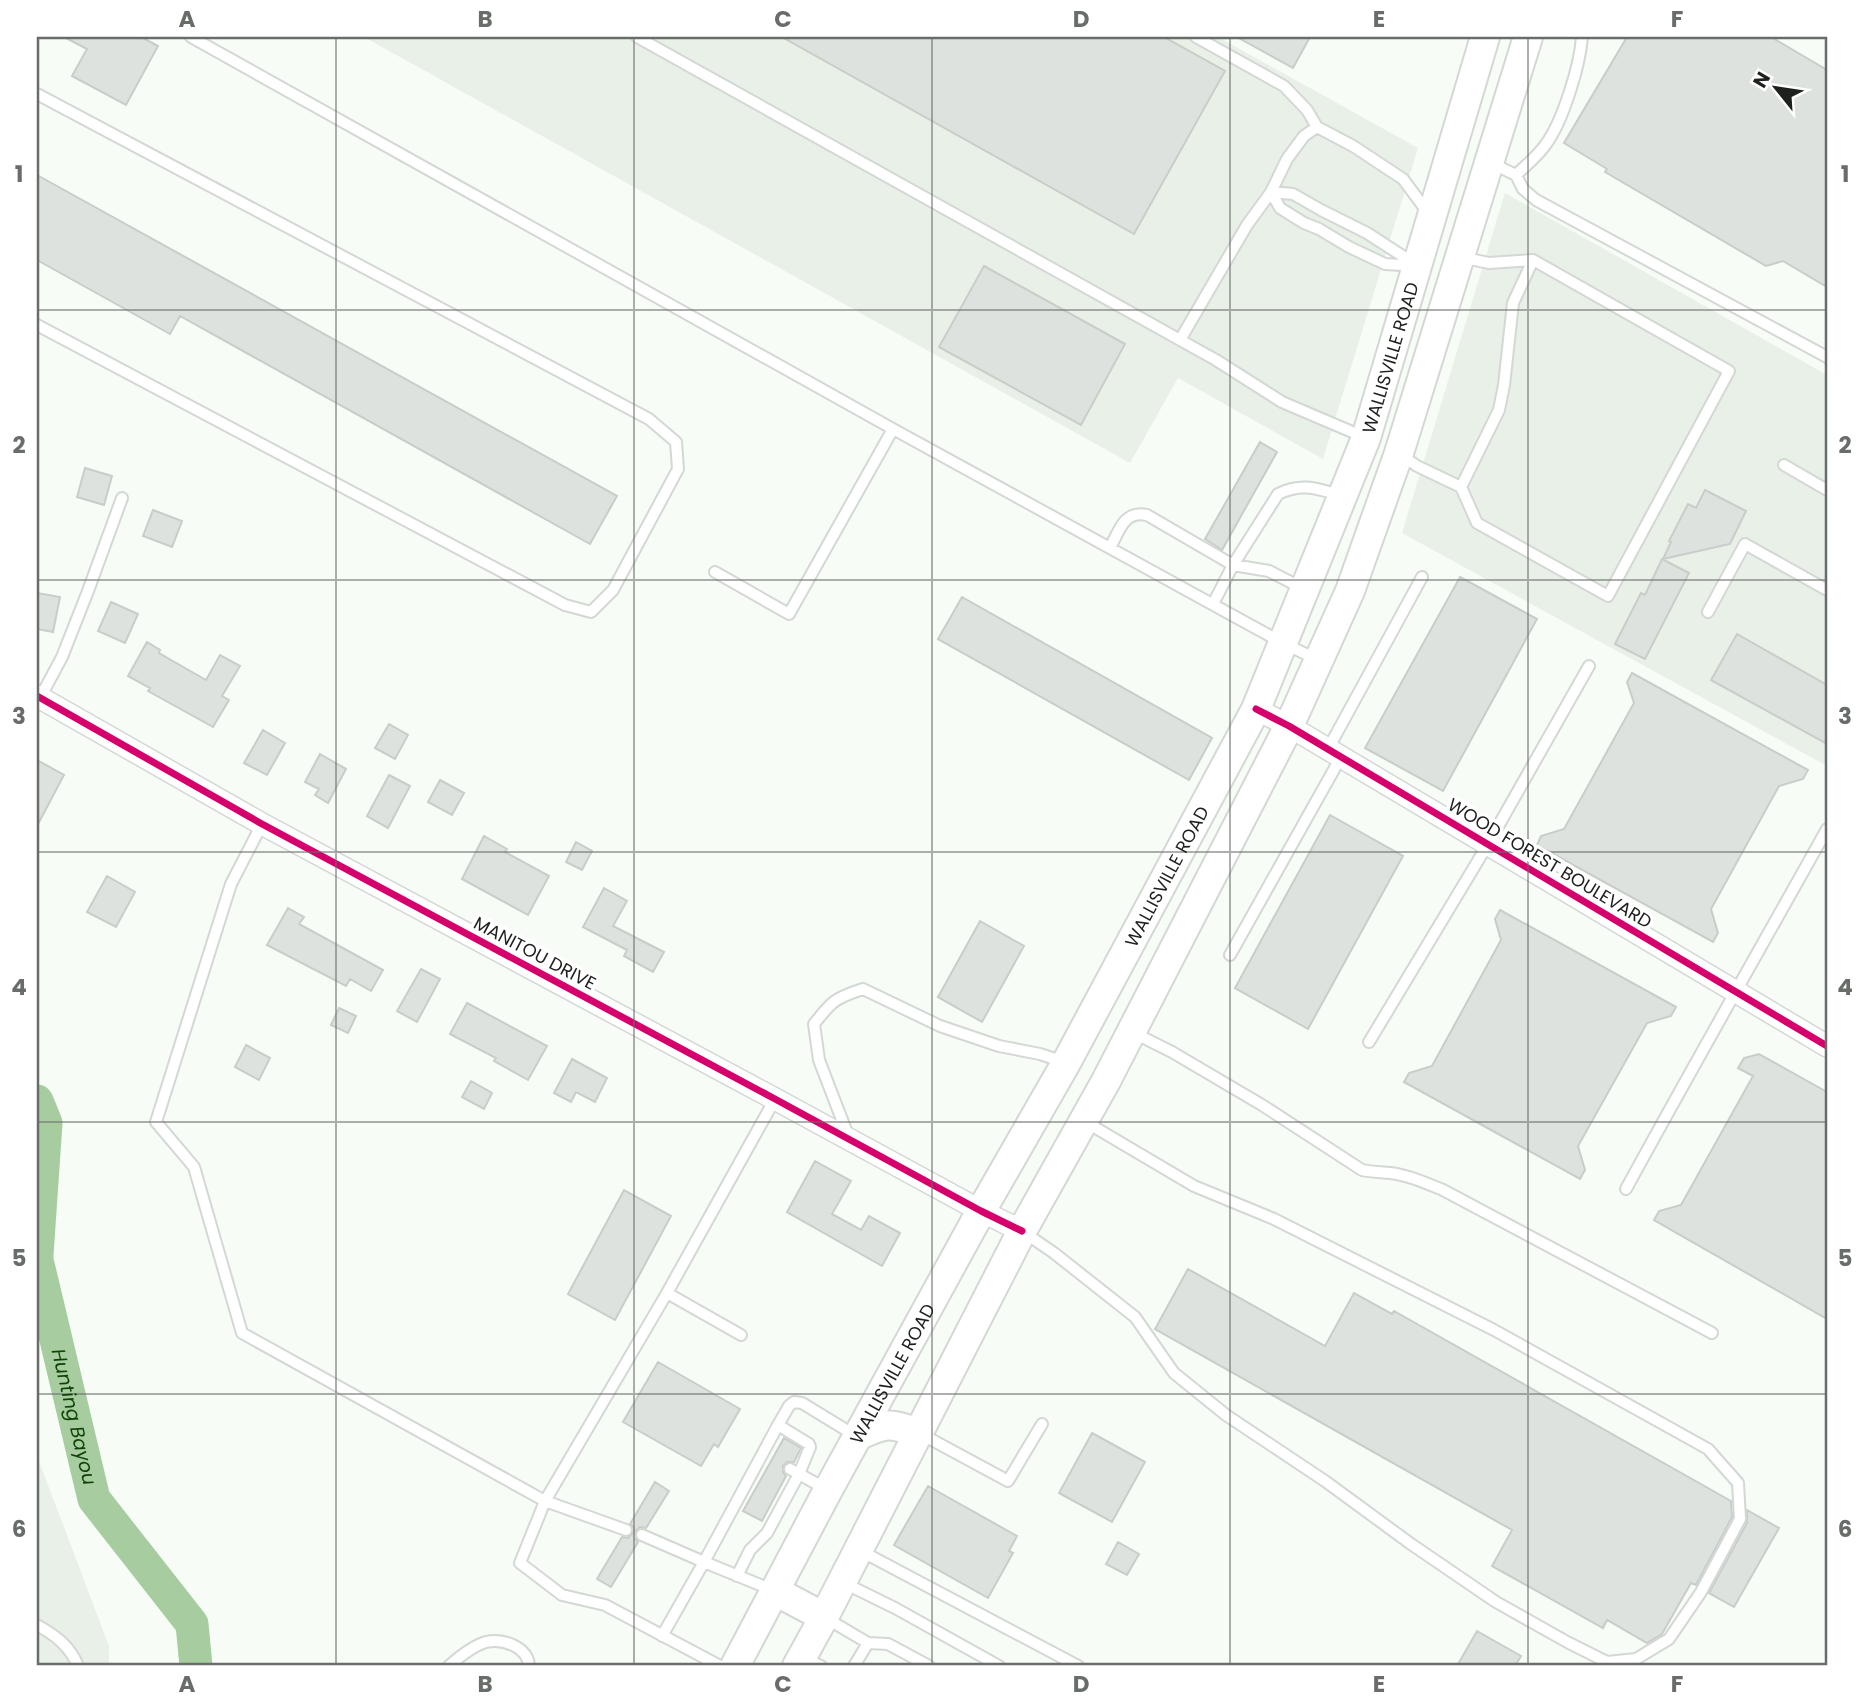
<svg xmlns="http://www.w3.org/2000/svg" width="1864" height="1703" viewBox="0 0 1864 1703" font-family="Poppins,sans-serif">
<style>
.built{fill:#e8f0e7}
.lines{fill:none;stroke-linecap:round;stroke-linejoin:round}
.river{stroke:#a6cca0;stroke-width:33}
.building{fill:#dee2de;stroke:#c9cdc9;stroke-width:2}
.service-casing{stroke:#d4d8d4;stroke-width:14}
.minor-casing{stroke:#d4d8d4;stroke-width:24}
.secondary-casing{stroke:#d4d8d4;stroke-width:32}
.service{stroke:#fefffe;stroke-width:10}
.minor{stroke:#fefffe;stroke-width:21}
.secondary{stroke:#fefffe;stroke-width:28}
.cycleway-casing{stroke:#fff;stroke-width:11}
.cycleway{stroke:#d6006c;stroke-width:7}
.grid{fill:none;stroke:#696d69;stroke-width:2;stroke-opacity:0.55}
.labels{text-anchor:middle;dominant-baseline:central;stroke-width:7;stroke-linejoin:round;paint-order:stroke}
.street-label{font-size:18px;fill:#1d201c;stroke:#fff}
.water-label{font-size:19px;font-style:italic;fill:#0f4405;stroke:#fff}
.neatline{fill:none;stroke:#696d69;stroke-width:2.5}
.grid-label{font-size:23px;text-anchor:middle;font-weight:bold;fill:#696d69}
</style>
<rect width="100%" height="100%" fill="#f7fcf7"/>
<path class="built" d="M364,37h854l200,111 -95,311 -145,-81 -48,85z
M1505,193l322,182v391l-425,-233z
M37,1456l72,190v20h-72z"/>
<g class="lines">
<g class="river">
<path d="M37,1101l9,22 -9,132"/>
<path id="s1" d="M37,1260l57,239 98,125 4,42"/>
</g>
</g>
<path class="building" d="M64,37h77l17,9 -32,59 -54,-29 15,-27z
M782,37h382l61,34 -91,163z
M1237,37h73l-17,31z
M1627,37h144l56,33v217l-44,-26 -17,5 -161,-94 2,-3 -43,-26z
M37,175l580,321 -27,48 -410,-228 -10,18 -133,-74z
M984,266l141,78 -44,81 -142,-78z
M1260,442l17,10 -55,98 -17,-11z
M85,468l27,8 -8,29 -27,-8z
M1705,490l41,21 -16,33 -67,15 8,-17 -2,-1 19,-37 8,4z
M153,510l29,11 -10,26 -29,-11z
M1662,559l27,14 -44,86 -30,-15 26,-51 4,2z
M1460,577l77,42 -94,172 -78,-43z
M37,593l23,4 -7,35 -16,-3z
M962,597l250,141 -23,42 -251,-141z
M111,602l27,12 -13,29 -27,-12z
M1737,634l90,51v59l-116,-64z
M147,642l13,8 -1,3 47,27 14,-25 20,11 -18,30 7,4 -16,27 -65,-36 2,-3 -22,-12z
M1632,673l176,97 -5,9 -24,7 -68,123 7,24 -5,9 -176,-97 4,-9 23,-7 70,-126 -7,-21z
M389,724l19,11 -13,24 -20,-11z
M263,730l22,13 -18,32 -23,-12z
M320,754l26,15 -18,34 -13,-8 4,-6 -14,-7z
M37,760l27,15 -27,51z
M389,775l21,11 -22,42 -21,-12z
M440,780l24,13 -12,22 -24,-13z
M1330,815l73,41 -95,173 -73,-41z
M484,836l23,13 -2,3 44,24 -21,39 -66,-36z
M576,842l16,9 -10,19 -16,-8z
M107,876l28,16 -19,35 -29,-15z
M604,888l23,13 -14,25 51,26 -11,20 -29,-16 3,-6 -44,-23z
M288,908l16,9 -5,7 84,46 -12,21 -21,-12 -4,7 -79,-41z
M1500,910l176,97 -5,9 -24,7 -69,123 7,24 -5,9 -176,-97 5,-9 23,-7 69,-126 -6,-21z
M980,921l44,25 -42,76 -44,-25z
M421,969l19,10 -23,43 -20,-11z
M467,1003l80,43 -19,34 -34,-19 2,-3 -46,-24z
M339,1008l17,8 -8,17 -17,-8z
M246,1045l24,13 -11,22 -24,-13z
M1759,1054l68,38v227l-173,-99 5,-9 22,-6 72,-129 -15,-8 6,-10z
M572,1059l35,19 -12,24 -19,-10 -5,10 -17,-9z
M471,1081l21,12 -8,16 -22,-12z
M815,1161l36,20 -19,33 29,16 8,-14 31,17 -18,33 -95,-54z
M624,1190l47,26 -56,104 -47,-26z
M1188,1269l137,77 29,-53 38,21 2,-3 337,190 1,16 -36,68 -5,-2 -29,51 -15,9 -40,-23 -4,8 -111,-62 20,-36 -357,-201z
M658,1362l82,47 -22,38 -4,-3 -13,22 -78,-44z
M1092,1433l53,29 -33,60 -53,-29z
M784,1438l17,10 -7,14h-7l-4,4v6l3,4 -24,45 -19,-10z
M655,1482l14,9 -23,37 -6,-1 -5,4 -1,6 4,5 -27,45 -14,-8 25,-42 6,1 5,-5 1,-5 -4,-4z
M928,1486l89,50 -8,15 4,2 -25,45 -94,-53z
M1747,1510l32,18 -45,79 -25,-14 38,-70z
M1118,1542l21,12 -12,21 -21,-11z
M1477,1631l44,25 -6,10h-58z"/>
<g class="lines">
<defs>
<path id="service" d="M191,37l702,392 390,214 33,16
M637,37l579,323 66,42 82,35
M1196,37l88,49 23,24 10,17 36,19 50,33 26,35
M37,94l612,325 27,23 2,27 -65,121 -22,22 -26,-7 -528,-280
M1489,162l27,13 7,14 13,11 291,157
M1516,175c10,-10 22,-19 30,-31 17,-23 34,-79 36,-107
M1271,192l22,2 28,16 46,23 51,33 -33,-2 -36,-17 -30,-18 -15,-6 -24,-15z
M1180,340l67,-115 24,-33 16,-33 17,-23 13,-9
M1401,455l16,11 44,21 16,36 131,73 121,-225 -196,-111 -44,3 -29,-6
M1784,465l43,25
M1461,487l38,-77 5,-25 9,-82 20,-43
M1110,548c9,-17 14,-38 37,-33l86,50 36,6 35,18
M715,572l74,42 104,-185
M1213,604l20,-39 45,-71c25,-12 40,-5 65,2
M1708,612l37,-68 82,46
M40,698l22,-41 26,-66 34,-93
M1328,749l94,-172
M262,824l-31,60 -75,238 38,45 48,166 303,168 -25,62 42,32 43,10 115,61
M1230,955l111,-198
M1134,1033l38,19 90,53 100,65c9,2 18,2 28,3 18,2 36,10 53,17l269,143
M1369,1042l119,-198 101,-178
M849,1138l-30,-78 -5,-36c18,-23 21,-26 49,-35l77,37 59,20 41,8 24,8
M1626,1189c66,-121 134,-240 201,-360
M1022,1231l32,22 81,64 39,56 52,42 99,66 86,63 85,58 73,41 38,19 29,-3 33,-20 32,-47 39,-73 -2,-36 -30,-34 -214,-119 -220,-111 -80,-33 -110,-65
M667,1293l74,42
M921,1434l87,47 34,-57
M790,1469l9,5 11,-27 -1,-3 -31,-19 11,-19 5,-4 8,1 54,33
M626,1530l-81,-29 122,-208 108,-194
M642,1535l62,27 74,-137
M859,1550l219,116
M737,1576l13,-26 17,-17 32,-59 29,16
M844,1583l51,25 104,58
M824,1617l44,26
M37,1625c18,10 33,21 41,41
M662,1636l42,-74 71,29
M802,1657l19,9
M449,1666c10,-9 24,-20 37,-24 17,-4 42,5 43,24
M854,1666l14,-23 20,1 41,22"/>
<path id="minor" d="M37,696l225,128 513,275 206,112 41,20
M1256,709l33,17 538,320"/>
<g id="secondary">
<path d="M858,1436c26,-13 33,-14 60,-3"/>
<path d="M775,1591l49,26"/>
<path id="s2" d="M735,1666l93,-176 153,-279 85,-148 190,-354 110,-271 119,-401"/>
<path d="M797,1666l27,-49 198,-386 84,-150 183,-355 61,-135 49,-138 129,-416"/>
</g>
</defs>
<use href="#service" class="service-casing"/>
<use href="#minor" class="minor-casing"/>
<use href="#secondary" class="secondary-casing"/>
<use href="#service" class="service"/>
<use href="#minor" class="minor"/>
<use href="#secondary" class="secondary"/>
<defs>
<path id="cycleway" d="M37,696l225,128 513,275 206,112 41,20
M1256,709l33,17 538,320"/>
</defs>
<use href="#cycleway" class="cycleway-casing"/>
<use href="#cycleway" class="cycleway"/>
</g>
<path class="grid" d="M336,37v1629M634,37v1629M932,37v1629M1230,37v1629M1528,37v1629M37,310h1790M37,580h1790M37,852h1790M37,1122h1790M37,1394h1790"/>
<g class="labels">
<g class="street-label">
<text stroke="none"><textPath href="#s2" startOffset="1466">WALLISVILLE ROAD</textPath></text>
<text transform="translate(1550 863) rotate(31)">WOOD FOREST BOULEVARD</text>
<text stroke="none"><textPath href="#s2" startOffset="900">WALLISVILLE ROAD</textPath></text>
<text transform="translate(535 953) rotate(28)">MANITOU DRIVE</text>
<text stroke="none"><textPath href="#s2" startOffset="332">WALLISVILLE ROAD</textPath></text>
</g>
<g class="water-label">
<text stroke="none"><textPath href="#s1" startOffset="161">Hunting Bayou</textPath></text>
</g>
</g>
<rect width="1864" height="1703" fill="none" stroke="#ffffff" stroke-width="77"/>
<g transform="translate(1776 88) rotate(300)" stroke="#ffffff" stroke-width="5" paint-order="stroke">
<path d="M0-5L12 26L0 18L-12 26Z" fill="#1d201c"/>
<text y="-10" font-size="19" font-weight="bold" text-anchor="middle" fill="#1d201c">N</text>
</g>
<rect x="38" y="38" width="1788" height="1626" class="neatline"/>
<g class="grid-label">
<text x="187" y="27">A</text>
<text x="485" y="27">B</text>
<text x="783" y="27">C</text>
<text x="1081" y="27">D</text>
<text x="1379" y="27">E</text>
<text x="1677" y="27">F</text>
<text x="19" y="182">1</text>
<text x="1845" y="182">1</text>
<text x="19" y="453">2</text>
<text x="1845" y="453">2</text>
<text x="19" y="724">3</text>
<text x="1845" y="724">3</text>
<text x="19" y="995">4</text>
<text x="1845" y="995">4</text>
<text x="19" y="1266">5</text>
<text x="1845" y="1266">5</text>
<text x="19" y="1537">6</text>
<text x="1845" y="1537">6</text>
<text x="187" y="1692">A</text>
<text x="485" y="1692">B</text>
<text x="783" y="1692">C</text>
<text x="1081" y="1692">D</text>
<text x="1379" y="1692">E</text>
<text x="1677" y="1692">F</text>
</g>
</svg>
